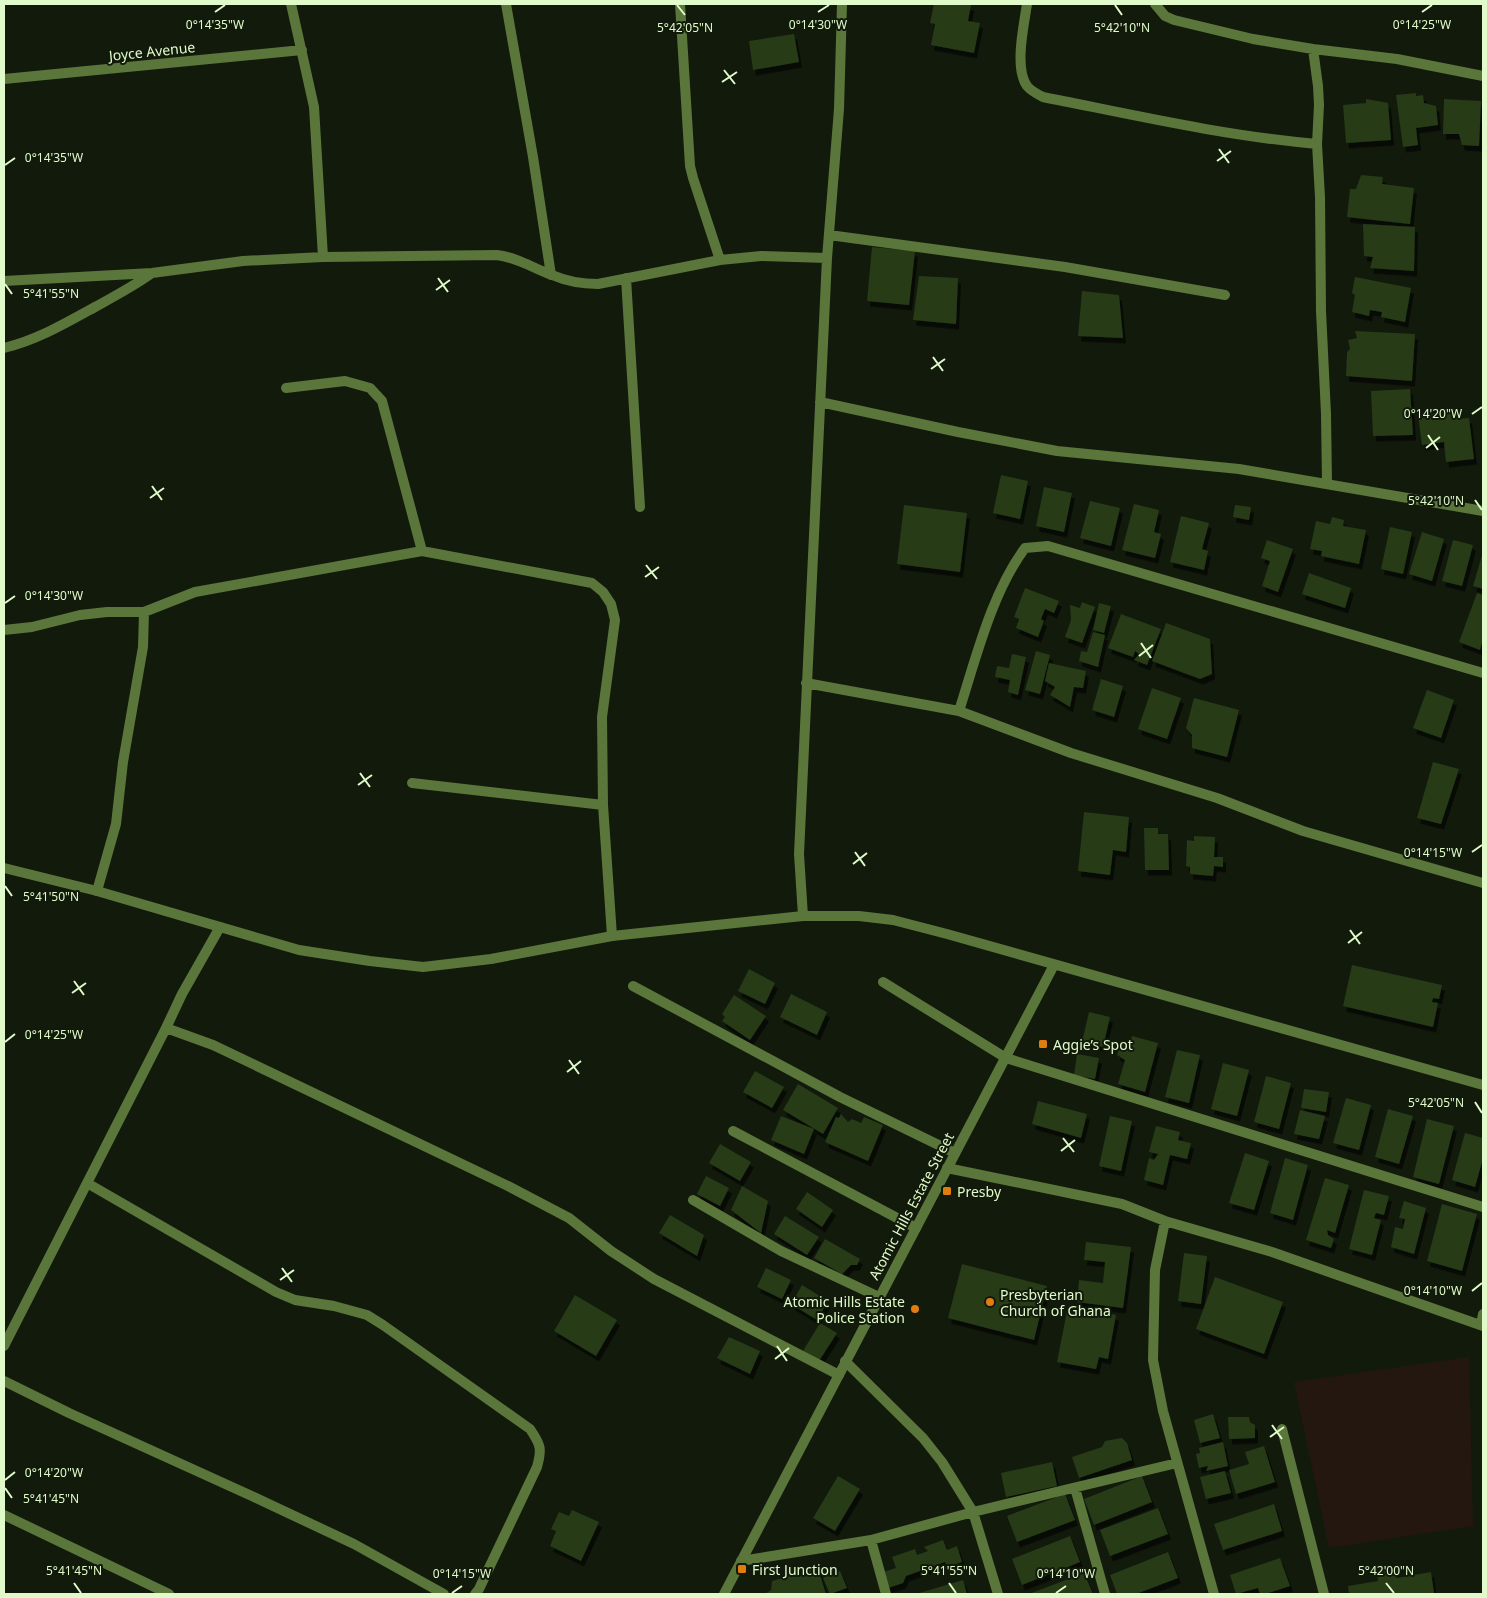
<svg xmlns="http://www.w3.org/2000/svg" width="1487" height="1598" viewBox="0 0 1487 1598" font-family="'Noto Sans',sans-serif">
<style>
.green{fill:#24170f}
.building{fill:#253a19;filter:url(#shadow)}
.lines{fill:none;stroke-linecap:round;stroke-linejoin:round}
.minor{stroke:#5a763a;stroke-width:10}
.tertiary{stroke:#5a763a;stroke-width:10}
.ticks{fill:none;stroke:#e0fbc9;stroke-width:2}
.poi-dot{fill:#e17d0f;stroke:#121a0c;stroke-width:2}
.labels{text-anchor:middle;dominant-baseline:central;stroke-width:4;stroke-linejoin:round;paint-order:stroke}
.street-label{font-size:14px;fill:#e0fbc9;stroke:#121a0c}
.poi-label{font-size:14px;fill:#e0fbc9;stroke:#121a0c;text-anchor:start}
.ticks-label{font-size:12px;text-anchor:middle;fill:#e0fbc9;stroke:#121a0c;stroke-width:4;stroke-linejoin:round;paint-order:stroke}
</style>
<defs>
<filter id="shadow"><feDropShadow dx="3" dy="5.5" stdDeviation="0" flood-color="#0009"/></filter>
</defs>
<rect width="100%" height="100%" fill="#121a0c"/>
<path class="green" d="M1469,1357l4,169 -144,22 -35,-166z"/>
<path class="building" d="M934,4l37,1 -3,16 12,2 -6,30 -43,-8 4,-21 -5,-1z
M794,34l5,28 -46,8 -4,-29z
M1416,93v3l7,-1 1,8 12,3 2,19 -22,3 2,17 -15,2 -7,-52z
M1366,99l22,4 3,37 -45,3 -3,-38 23,-2z
M1444,99l37,2 -2,45 -17,-1 -3,-11h-16z
M1361,175l22,2 -1,7 32,4 -4,36 -63,-7 3,-28h6z
M1363,224l52,3 -1,44 -44,-3 3,-11 -9,-1z
M872,247l43,4 -6,54 -42,-4z
M919,276l39,2 -2,46 -43,-4z
M1355,277l56,11 -6,34 -24,-5 1,-5 -12,-2 -1,6 -17,-4 3,-17 -3,-2z
M1082,291l37,4 4,43 -45,-2z
M1355,331l60,3 -3,47 -66,-5 1,-24 3,-3 -2,-9 9,-2z
M1410,389l3,46 -40,1 -2,-45z
M1455,410l2,9 12,-1 5,41 -28,3 -2,-20 -22,3 -4,-30z
M1001,475l27,6 -8,38 -27,-6z
M1044,487l28,6 -8,39 -28,-6z
M1090,501l30,7 -9,38 -31,-8z
M1134,504l25,6 -5,22 7,2 -6,24 -33,-8z
M904,505l63,8 -7,59 -63,-8z
M1235,505l16,2 -2,13 -16,-3z
M1181,516l28,7 -7,26 6,2 -4,19 -34,-8z
M1332,517l12,3 -1,6 23,4 -7,34 -38,-8 1,-5 -12,-2 6,-28 14,3z
M1390,527l22,5 -9,42 -22,-5z
M1422,532l22,7 -12,42 -23,-7z
M1267,540l26,9 -15,43 -16,-6 8,-25 -9,-3z
M1453,540l20,5 -11,41 -20,-5z
M1483,552v37l-10,-3z
M1309,573l42,15 -6,20 -43,-14z
M1025,588l34,13 -5,12 -9,-4 -4,10 3,2 -6,16 -22,-9 3,-9 -5,-2z
M1477,593l6,2v44l-3,11 -21,-8z
M1082,602l13,5 -13,36 -17,-6 6,-17 -1,-15 10,3z
M1099,603l12,3 -7,27 -11,-3z
M1121,614l40,15 -14,36 -13,-5 5,-6 -4,-3 -2,6 -25,-9z
M1166,623l44,16 2,35 -12,5 -48,-18z
M1093,632l12,3 -7,32 -19,-6 2,-10 6,1z
M1036,651l14,4 -10,39 -15,-4z
M1012,654l14,3 -8,38 -10,-3 2,-12 -15,-3 2,-11 12,2z
M1049,663l37,8 -3,17 -9,-1 -4,20 -20,-12 5,-8 -10,-6z
M1101,679l22,7 -9,31 -22,-7z
M1152,688l29,10 -14,41 -29,-10z
M1427,690l27,10 -13,38 -28,-10z
M1194,698l45,12 -12,47 -35,-9v-13l-6,-7z
M1433,762l26,7 -18,55 -24,-6z
M1084,812l45,5 -3,35 -13,-2 -3,25 -32,-4z
M1144,828h14v6h10l1,36h-24z
M1194,836l21,1 -1,20h9v10l-9,-1 -1,10 -23,-2v-7l-4,-1 1,-26 7,1z
M1352,965l90,20 -3,14 -6,-1 -1,4 6,1 -5,24 -90,-21z
M749,969l26,14 -10,21 -27,-13z
M791,994l36,18 -10,23 -37,-18z
M734,995l32,21 -16,24 -28,-19 3,-4 -3,-3z
M1089,1012l21,5 -7,30 -21,-5z
M1132,1036l26,7 -13,49 -27,-8 7,-24 -8,-5 3,-11 9,3z
M1177,1050l23,5 -11,48 -24,-6z
M1077,1054l22,4 -4,21 -21,-4z
M1223,1063l26,7 -12,46 -26,-7z
M755,1071l29,16 -12,21 -29,-16z
M1266,1076l25,7 -12,46 -25,-7z
M798,1084l40,24 -15,26 -40,-24z
M1304,1089l25,3 -3,20 -25,-4z
M1346,1098l25,7 -12,45 -26,-7z
M1038,1101l49,13 -6,24 -49,-14z
M1388,1109l25,7 -14,48 -24,-7z
M1300,1110l25,6 -6,23 -25,-5z
M841,1114l7,8 4,-3 9,4 3,-6 19,8 -15,36 -43,-19 11,-25 3,1z
M781,1116l33,13 -10,25 -33,-14z
M1110,1116l22,5 -11,50 -22,-5z
M1427,1119l27,7 -15,58 -26,-7z
M1156,1126l24,6 -2,8 13,3 -4,16 -17,-4 -7,30 -19,-5 5,-22 5,2 4,-6 -9,-2z
M1465,1133l18,5v20l-8,29 -23,-7z
M720,1144l31,18 -11,19 -31,-18z
M1245,1153l24,8 -15,49 -25,-7z
M1285,1158l23,7 -15,55 -23,-7z
M706,1176l23,12 -9,18 -23,-12z
M1325,1178l24,7 -14,48 -8,-3 1,5 6,4 -3,9 -25,-8z
M742,1186l26,15 -7,32 -30,-23z
M1364,1190l25,6 -5,19 -8,-2 -2,5 7,2 -9,35 -23,-6z
M807,1192l26,18 -11,17 -26,-18z
M1404,1201l22,7 -12,46 -23,-7 4,-20 8,2 2,-10 -6,-1z
M1442,1204l35,10 -15,57 -35,-10z
M670,1215l34,20 -7,21 -38,-23z
M785,1216l34,21 -12,18 -33,-21z
M825,1239l35,20 -3,6h-6l-9,9 -28,-16z
M1086,1242l45,5 -8,61 -46,-6 2,-22 24,3 2,-21 -21,-2z
M1184,1253l23,3 -6,48 -23,-3z
M962,1264l85,22 -13,54 -86,-22z
M766,1268l25,12 -9,19 -25,-12z
M1215,1277l68,25 -19,52 -68,-25z
M802,1285l26,16 -11,19 -26,-16z
M575,1295l42,25 -21,36 -42,-25z
M1068,1306l48,9 -8,44 -9,-2 -3,12 -39,-7z
M820,1323l17,10 -18,28 -16,-10z
M729,1337l31,14 -10,23 -33,-16z
M1213,1414l7,24 -20,5 -6,-23z
M1228,1417h21l1,5 5,3v13l-26,1z
M1122,1438l5,5 5,17 -53,18 -7,-21 30,-10 3,-6z
M1223,1442l5,24 -22,5 2,-5 -9,2 -3,-14 4,-1 -1,-5z
M1264,1446l11,36 -39,12 -7,-24 20,-6 -4,-12z
M1052,1462l5,24 -51,11 -5,-24z
M1225,1471l6,22 -25,6 -6,-22z
M838,1476l22,13 -25,42 -22,-13z
M1142,1476l10,26 -58,23 -10,-26z
M1065,1494l10,26 -58,22 -10,-26z
M1274,1504l8,27 -59,19 -9,-26z
M1158,1508l10,26 -58,22 -10,-26z
M572,1510l27,12 -18,39 -31,-15 6,-15 -5,-2 8,-17 10,4z
M1070,1536l10,26 -58,23 -10,-26z
M943,1540l4,10 10,-4 5,16 -15,5 -2,-5 -39,14 -3,7 -15,5 -5,-16 13,-4 -4,-11 23,-8 2,6 11,-4 -4,-4z
M1168,1552l10,26 -42,16h-19l-7,-19z
M1280,1558l10,28 -25,8h-5l-2,-6 -22,6 -6,-19z
M818,1568l8,26h-61l6,-4 1,-9z
M1396,1569l1,9 34,-6 3,21 -9,1h-76l-1,-8 30,-5 -1,-9z
M840,1571l7,17 -17,6 -7,-16z
M1084,1573l9,21h-64z
M963,1580l4,14h-51z"/>
<g class="lines">
<path class="minor" d="M291,4l23,103 9,150
M506,4l27,153 18,118
M680,4l10,162 3,12 27,82
M1027,4c-3,21 -13,64 0,82 4,5 10,8 16,11 91,18 182,39 274,47
M1155,4l10,12 9,4 79,19 60,10 84,10 86,17
M1313,49l5,37 1,19 -2,39 3,53 1,114 5,103 1,70
M4,79l298,-29
M829,235l236,32 160,28
M626,278l14,229
M4,281l148,-8 91,-12 80,-4 174,-2c22,3 35,13 55,20 14,6 31,9 46,9l122,-24 41,-4 66,2
M4,348c33,-8 62,-25 91,-41 20,-11 39,-21 57,-34
M286,388l59,-7 25,7 12,13 40,150
M820,402l138,30 99,19 182,18 244,42
M4,630l28,-3 48,-12 27,-3h37l51,-20 227,-41 170,32 11,9 8,12 4,16 -13,97 1,88 9,131
M806,683l153,28 112,42 146,45 86,33 180,52
M959,711c17,-53 33,-119 66,-163l23,-2 435,127
M412,783l191,22
M97,891l19,-67 7,-62 20,-115 1,-35
M803,916l-4,-62 28,-596 12,-149 3,-105
M883,982l123,76 477,149
M633,986l207,111 115,56
M166,1028l47,17 295,141 61,32 42,33 43,28 185,96
M733,1131l183,97
M947,1168l175,36 43,17 107,31 211,74
M87,1183l189,109 19,8 39,6 33,9 16,10 147,104c11,16 12,20 7,38l-58,122 -4,5
M693,1200l88,51 98,46
M1165,1221l-10,49 -2,90 10,51 51,183
M1481,1325l2,-11
M4,1346l162,-318 16,-34 38,-67
M845,1361l78,77 19,24 31,50 25,82
M4,1381l65,32 185,84 100,47 90,50
M1282,1429l42,165
M1075,1488l30,106
M4,1515l165,79
M871,1540l15,54
M741,1561l130,-21 102,-28 204,-49"/>
<path class="tertiary" d="M4,868l93,23 202,59 71,11 53,6 68,-8 121,-23 191,-20h56l34,4 54,14 536,151
M724,1594l330,-629"/>
</g>
<path class="ticks" d="M677,5l8,10M1115,5l7,10M215,12l10,-7M818,12l11,-7M1422,12l10,-7M724,70l11,14M722,82l15,-10M1219,149l10,14M1217,161l14,-10M5,165l10,-7M438,278l10,14M5,284l7,10M436,290l14,-10M933,357l10,14M931,369l14,-10M1472,414l10,-7M1428,435l10,15M1426,448l14,-11M152,486l10,14M150,498l14,-10M1475,500l7,10M646,565l11,14M645,577l14,-10M5,603l10,-7M1141,643l10,15M1139,656l14,-11M360,773l10,14M358,785l14,-10M855,852l10,14M1472,852l10,-7M853,864l14,-11M5,886l7,10M1350,930l10,14M1348,943l14,-11M74,981l10,14M72,993l14,-10M5,1042l10,-8M569,1060l10,14M567,1072l14,-11M1475,1102l7,11M1063,1138l11,14M1061,1151l14,-11M282,1268l10,14M280,1280l14,-10M1472,1291l10,-8M777,1346l10,15M775,1359l14,-11M1272,1425l10,14M1270,1437l14,-10M5,1480l10,-8M5,1488l7,10M74,1583l7,10M949,1583l7,10M1386,1583l8,10M452,1593l10,-7M1056,1593l10,-7"/>
<g class="poi-dot">
<rect x="1038" y="1039" width="10" height="10" rx="2.5"/>
<rect x="942" y="1186" width="10" height="10" rx="2.5"/>
<circle cx="990" cy="1302" r="5"/>
<circle cx="915" cy="1309" r="5"/>
<rect x="737" y="1564" width="10" height="10" rx="2.5"/>
</g>
<g class="labels">
<g class="street-label">
<text transform="translate(152 51) rotate(-6)">Joyce Avenue</text>
<text transform="translate(911 1206) rotate(-62)">Atomic Hills Estate Street</text>
</g>
<g class="poi-label">
<text x="1053" y="1044">Aggie’s Spot</text>
<text x="957" y="1191">Presby</text>
<text x="1000" y="1294">Presbyterian<tspan x="1000" dy="16">Church of Ghana</tspan></text>
<text x="905" y="1301" text-anchor="end">Atomic Hills Estate<tspan x="905" dy="16">Police Station</tspan></text>
<text x="752" y="1569">First Junction</text>
</g>
</g>
<g class="ticks-label">
<text x="215" y="29">0°14'35"W</text>
<text x="818" y="29">0°14'30"W</text>
<text x="1422" y="29">0°14'25"W</text>
<text x="685" y="32">5°42'05"N</text>
<text x="1122" y="32">5°42'10"N</text>
<text x="54" y="162">0°14'35"W</text>
<text x="51" y="298">5°41'55"N</text>
<text x="1433" y="418">0°14'20"W</text>
<text x="1436" y="505">5°42'10"N</text>
<text x="54" y="600">0°14'30"W</text>
<text x="1433" y="857">0°14'15"W</text>
<text x="51" y="901">5°41'50"N</text>
<text x="54" y="1039">0°14'25"W</text>
<text x="1436" y="1107">5°42'05"N</text>
<text x="1433" y="1295">0°14'10"W</text>
<text x="54" y="1477">0°14'20"W</text>
<text x="51" y="1503">5°41'45"N</text>
<text x="74" y="1575">5°41'45"N</text>
<text x="949" y="1575">5°41'55"N</text>
<text x="1386" y="1575">5°42'00"N</text>
<text x="462" y="1578">0°14'15"W</text>
<text x="1066" y="1578">0°14'10"W</text>
</g>
<rect width="1487" height="1598" fill="none" stroke="#e0fbc9" stroke-width="10"/>
</svg>
